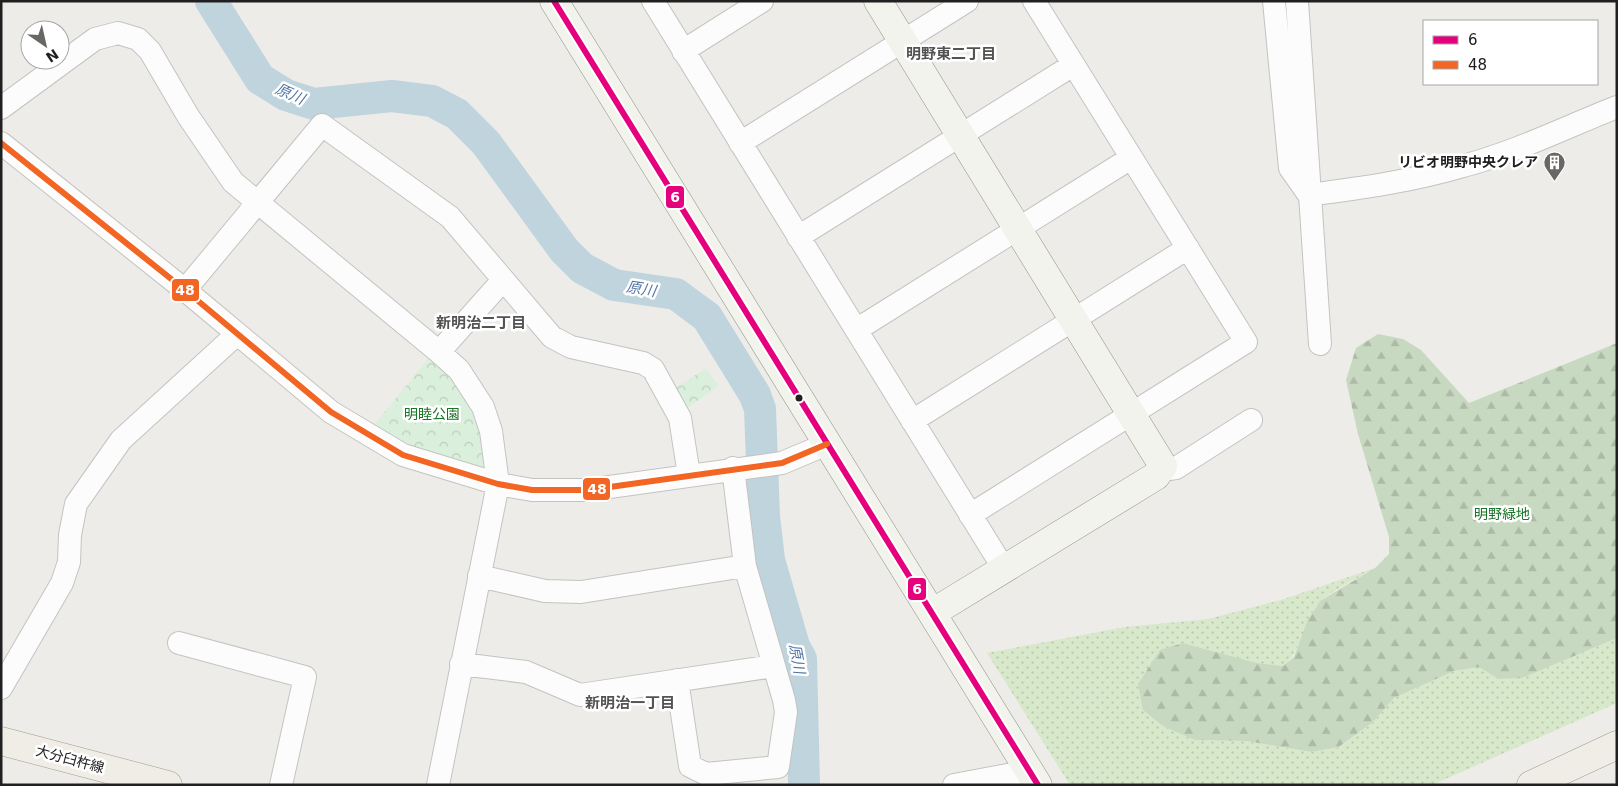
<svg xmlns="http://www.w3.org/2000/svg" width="1618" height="786" viewBox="0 0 1618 786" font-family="'DejaVu Sans','Noto Sans JP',sans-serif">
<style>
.grass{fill:url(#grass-dots)}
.forest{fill:url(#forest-firs)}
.park{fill:url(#park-crowns)}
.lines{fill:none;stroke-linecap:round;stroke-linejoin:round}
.river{stroke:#c0d4dd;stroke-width:32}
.street-casing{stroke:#c3c3c1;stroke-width:24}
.secondary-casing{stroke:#929583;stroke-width:29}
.primary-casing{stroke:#a19b88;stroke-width:29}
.street{stroke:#fcfcfc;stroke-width:22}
.secondary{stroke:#f1f3ec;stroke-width:28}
.primary{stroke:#f0ede6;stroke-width:28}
.bus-1-casing{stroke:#fff;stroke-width:10}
.bus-2-casing{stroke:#fff;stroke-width:10}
.bus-1{stroke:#e5007d;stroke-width:6}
.bus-2{stroke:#f26522;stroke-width:6}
.bus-dot{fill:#202020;stroke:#fff;stroke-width:2}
.labels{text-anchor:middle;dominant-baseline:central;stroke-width:5;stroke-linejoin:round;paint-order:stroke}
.poi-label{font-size:14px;font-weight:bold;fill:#202020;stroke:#fff;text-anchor:end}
.park-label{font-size:14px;fill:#187427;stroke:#fff}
.street-label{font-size:14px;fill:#202020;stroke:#fff}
.neighbourhood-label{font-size:15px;font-weight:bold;fill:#535353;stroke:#fff}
.water-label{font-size:15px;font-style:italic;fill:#5677a6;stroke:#fff}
.line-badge{stroke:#fff;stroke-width:2}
.badge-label{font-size:14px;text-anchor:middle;font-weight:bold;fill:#fff}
</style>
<defs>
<pattern id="grass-dots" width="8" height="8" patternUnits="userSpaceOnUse" patternTransform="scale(1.25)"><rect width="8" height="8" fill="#d8e8cb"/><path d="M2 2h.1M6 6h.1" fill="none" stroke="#b9c7ae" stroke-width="1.8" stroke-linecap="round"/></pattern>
<pattern id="forest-firs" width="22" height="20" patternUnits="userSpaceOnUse" patternTransform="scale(1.25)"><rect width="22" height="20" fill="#c8d9c1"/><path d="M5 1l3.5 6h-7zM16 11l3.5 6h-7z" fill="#acbaa6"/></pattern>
<pattern id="park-crowns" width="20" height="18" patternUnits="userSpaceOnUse" patternTransform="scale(1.25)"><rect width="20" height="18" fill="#daf0dc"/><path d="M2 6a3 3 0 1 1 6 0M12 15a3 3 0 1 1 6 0" fill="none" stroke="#bbcebc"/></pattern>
</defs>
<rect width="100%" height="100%" fill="#edece9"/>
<path class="grass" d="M1375,568c-13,8 -48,25 -56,35 -16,20 -16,47 -36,63l-26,-3 -74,-20 12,97 51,1 66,11 28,-5 33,-25 21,-24 60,-27 25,-4 19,12 24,-1 95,-40v65l-185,82h-362l-83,-132 138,-26 83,-8 76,-20z"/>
<path class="forest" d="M1378,334l25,5 18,11 48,53 148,-60v295l-95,40 -24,1 -19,-12 -25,4 -60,27 -21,24 -34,25 -27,5 -66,-11 -51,-1 -32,-14 -20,-16 -5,-26 22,-34 23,-7 74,20 26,3 11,-9 13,-35 13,-21 55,-33 14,-14v-17l-31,-103 -12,-54 10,-32z"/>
<path class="park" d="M432,354l26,27 22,38 7,44 -6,3 -56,-13 -51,-28z
M706,368l13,18 -34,23 -12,-19z"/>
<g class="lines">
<path class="river" d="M211,1l49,78 26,16 28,9 78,-8 40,5 25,13 29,29 78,107 18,18 32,17 62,9 12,9 19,14 48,78 5,14 4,107 5,44 25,86 7,13 3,126"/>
<defs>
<path id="street" d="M653,1l351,568
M1274,1l16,167 19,27
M1297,1l23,343
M683,51l79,-50
M1,108l94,-69 23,-6 20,6 12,12 38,65 45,66 206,170 20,18 24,37 8,24 7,53 -60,301
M1,143l184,147 146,122 72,43 95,29 34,6h56l194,-27 45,-19
M740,143l227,-142
M1309,195c52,-7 104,-14 154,-29 53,-14 103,-39 154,-59
M798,237l275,-172
M185,290l137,-165 128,92 102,120 19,10 72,16 10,6 27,49 9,57
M856,330l275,-172
M439,352l64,-72
M912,421l276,-173
M1162,470l14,-2 75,-48
M970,515l276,-173 -212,-341
M479,576l66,15 36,1 164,-26
M179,643l126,34 -24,108
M461,664l65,8 54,23 194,-29
M677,680l13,86 16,8 72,-7 8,-55 -2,-12 -39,-134 -12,-98
M1,688l61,-105 7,-21 1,-27 6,-31 45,-64 116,-106
M954,785l75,-14"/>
<path id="secondary" d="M554,1l484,784
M878,1l285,465 -7,10 -224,137"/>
<path id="primary" d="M1,741l167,44
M1531,785l86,-40"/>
</defs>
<use href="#street" class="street-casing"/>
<use href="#secondary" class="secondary-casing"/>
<use href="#primary" class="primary-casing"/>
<use href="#street" class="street"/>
<use href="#secondary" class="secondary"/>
<use href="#primary" class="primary"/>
<defs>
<path id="bus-1" d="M554,1l484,784"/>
<path id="bus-2" d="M1,143l184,147 146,122 72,43 95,29 34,6h56l194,-27 45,-19"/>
</defs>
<use href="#bus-1" class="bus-1-casing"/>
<use href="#bus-2" class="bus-2-casing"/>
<use href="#bus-1" class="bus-1"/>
<use href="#bus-2" class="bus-2"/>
</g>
<defs>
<symbol id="building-pin" viewBox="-11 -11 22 30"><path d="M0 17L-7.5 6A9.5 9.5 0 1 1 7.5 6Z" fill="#686766" stroke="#fff"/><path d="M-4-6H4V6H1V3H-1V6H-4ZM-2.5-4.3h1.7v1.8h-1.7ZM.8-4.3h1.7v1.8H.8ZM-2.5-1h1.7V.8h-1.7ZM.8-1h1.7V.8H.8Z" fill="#fff"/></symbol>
</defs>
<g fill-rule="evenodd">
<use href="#building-pin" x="1542" y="150" width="25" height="34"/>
</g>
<circle class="bus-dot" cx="799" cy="398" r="4.5"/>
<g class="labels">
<g class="poi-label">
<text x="1538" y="162">リビオ明野中央クレア</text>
</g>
<g class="park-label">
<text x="432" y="414">明睦公園</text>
<text x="1502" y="514">明野緑地</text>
</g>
<g class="street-label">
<text transform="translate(70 759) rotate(15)">大分臼杵線</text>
</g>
<g class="neighbourhood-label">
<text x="951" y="54">明野東二丁目</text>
<text x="481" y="323">新明治二丁目</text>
<text x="630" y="703">新明治一丁目</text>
</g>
<g class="water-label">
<text transform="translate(290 94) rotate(24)">原川</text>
<text transform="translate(641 289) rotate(9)">原川</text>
<text transform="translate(797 659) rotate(80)">原川</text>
</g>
</g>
<g class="line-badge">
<rect x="665" y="185" width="20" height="24" rx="5" fill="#e5007d"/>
<rect x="171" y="278" width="29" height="24" rx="5" fill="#f26522"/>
<rect x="582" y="477" width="29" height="24" rx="5" fill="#f26522"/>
<rect x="907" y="577" width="20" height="24" rx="5" fill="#e5007d"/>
</g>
<g class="badge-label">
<text x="675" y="202">6</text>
<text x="185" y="295">48</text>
<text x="597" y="494">48</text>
<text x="917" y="594">6</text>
</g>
<rect width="1618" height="786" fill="none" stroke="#202020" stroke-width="5"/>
<rect x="1423" y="20" width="175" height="65" fill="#ffffff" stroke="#a6a6a6"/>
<rect x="1433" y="36" width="25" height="8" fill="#e5007d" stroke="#a6a6a6"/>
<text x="1468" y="45" font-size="15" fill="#202020">6</text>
<rect x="1433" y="61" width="25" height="8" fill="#f26522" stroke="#a6a6a6"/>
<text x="1468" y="70" font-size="15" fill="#202020">48</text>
<g transform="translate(45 45) rotate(146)"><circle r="24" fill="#ffffff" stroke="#a6a6a6"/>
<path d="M0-4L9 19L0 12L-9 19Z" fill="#686766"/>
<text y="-8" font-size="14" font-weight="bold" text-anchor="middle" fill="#202020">N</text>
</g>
</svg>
